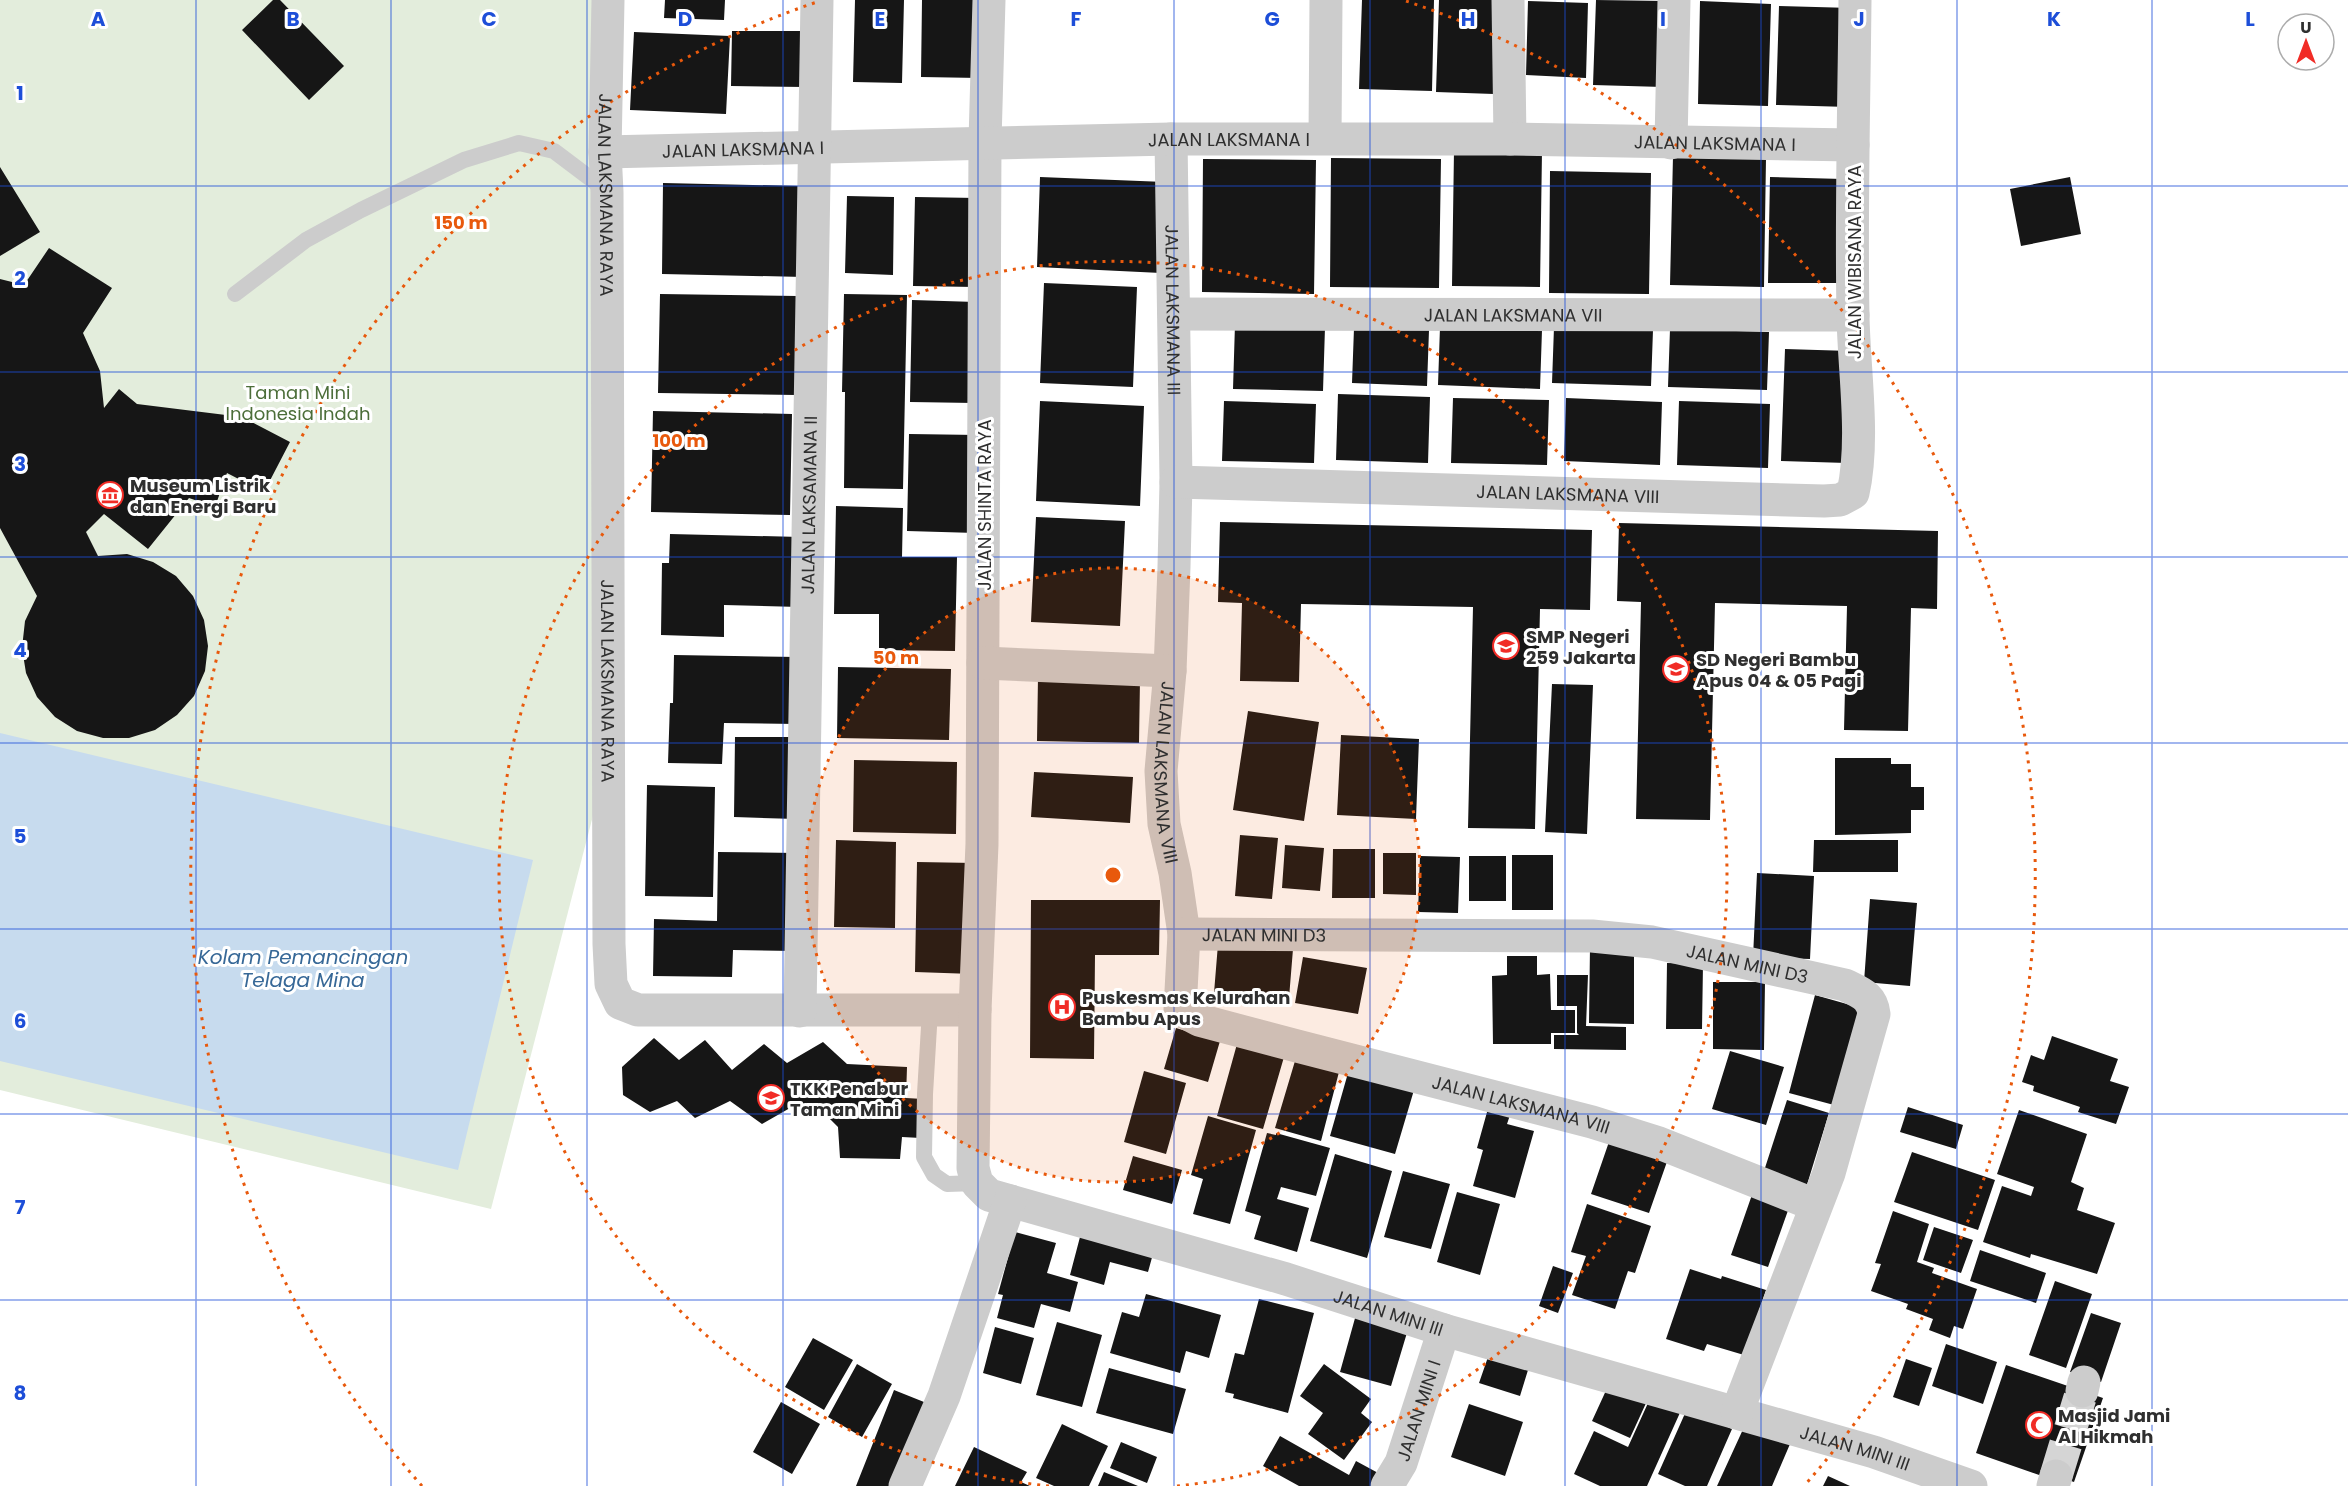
<svg xmlns="http://www.w3.org/2000/svg" width="2348" height="1486" viewBox="0 0 2348 1486" font-family="Poppins,sans-serif">
<style>
.green{fill:#e3eddc}
.water{fill:#c7dbee}
.building{fill:#161616}
.lines{fill:none;stroke-linecap:round;stroke-linejoin:round}
.minor-tunnel{stroke:#d5d5d5;stroke-width:33;stroke-dasharray:33 16;stroke-linecap:butt}
.service{stroke:#ccc;stroke-width:16}
.minor{stroke:#ccc;stroke-width:33}
.grid{fill:none;stroke:#1d4ed8;stroke-width:1.5;stroke-opacity:0.55}
.ring{fill:none;stroke:#e8590c;stroke-width:3;stroke-dasharray:3 6}
.labels{text-anchor:middle;dominant-baseline:central;stroke-width:6;stroke-linejoin:round;paint-order:stroke}
.street-label{font-size:18px;fill:#2f2f2f;stroke:#fff}
.park-label{font-size:18px;fill:#4c6e39;stroke:#fff}
.poi-label{font-size:18px;font-weight:bold;fill:#2f2f2f;stroke:#fff;text-anchor:start}
.water-label{font-size:20px;font-style:italic;fill:#376897;stroke:#fff}
.grid-label{font-size:20px;text-anchor:middle;font-weight:bold;fill:#1d4ed8;stroke:#fff;stroke-width:6;stroke-linejoin:round;paint-order:stroke}
.centre{fill:#e8590c;stroke:#fff;stroke-width:3}
.ring-label{font-size:18px;text-anchor:middle;font-weight:bold;fill:#e8590c;stroke:#fff;stroke-width:6;stroke-linejoin:round;paint-order:stroke}
</style>
<rect width="100%" height="100%" fill="#fff"/>
<path class="green" d="M0,0h597l-1,804 -105,405 -491,-119z"/>
<path class="water" d="M0,733l533,127 -75,310 -458,-109z"/>
<path class="building" d="M273,0h7l64,66 -35,34 -67,-70z
M665,0h60l-1,20 -60,-2z
M855,0h49l-2,83 -49,-1z
M922,0h59l-1,78 -59,-1z
M1362,0h72l-2,91 -73,-2z
M1439,0h58l-3,94 -58,-2z
M1596,0l70,1 -3,86 -70,-2z
M1528,1l60,2 -2,75 -60,-3z
M1700,1l71,3 -3,102 -70,-2z
M1779,6l73,2 -3,99 -73,-2z
M732,31h75l-1,56 -75,-1z
M634,32l96,4 -4,78 -96,-4z
M1454,150l88,1 -2,136 -88,-1z
M1673,156l93,2 -2,129 -94,-2z
M1331,158l110,1 -2,129 -109,-1z
M1203,159l113,1 -2,134 -112,-2z
M0,167l40,65 -40,24z
M1550,171l101,2 -2,121 -100,-1z
M1040,177l125,5 -4,91 -124,-6z
M1770,177l73,2 -1,104h-74z
M2070,177l11,57 -60,12 -11,-57z
M663,183l142,3 -1,91 -142,-3z
M847,196l47,1 -1,78 -48,-2z
M915,197l63,1 -2,89 -63,-1z
M49,248l63,40 -29,45 17,38 4,37 15,-19 18,15 105,13 48,25 -26,50 -37,-19 -12,34 -26,-9 -41,51 -44,-35 -18,18 12,24 29,-2 26,8 23,14 17,20 11,24 4,26 -3,25 -11,25 -17,19 -22,15 -26,8h-26l-26,-7 -22,-14 -18,-20 -11,-24 -4,-25 3,-27 12,-25 -37,-68v-249l24,6z
M1044,283l93,4 -4,100 -93,-4z
M660,294l137,2 -1,99 -138,-2z
M844,294l63,1 -4,194 -59,-1 1,-96h-3z
M912,300l64,2 -2,101 -64,-1z
M1235,324l90,3 -2,64 -90,-2z
M1440,327l102,3 -2,59 -102,-4z
M1554,327l99,3 -2,56 -99,-3z
M1354,328l75,2 -2,56 -75,-3z
M1670,329l99,3 -2,58 -99,-3z
M1785,349l65,2 -3,112 -66,-2z
M1338,394l92,3 -2,66 -92,-3z
M1453,398l96,2 -2,65 -96,-2z
M1566,398l96,4 -2,63 -96,-4z
M1040,401l104,5 -4,100 -104,-5z
M1224,401l92,3 -2,59 -92,-2z
M1679,401l91,3 -2,64 -91,-3z
M653,411l139,3 -2,101 -139,-3z
M909,434l69,1 -2,98 -69,-2z
M836,506l67,2 -1,49h55l-2,94 -76,-1v-36h-45z
M1036,517l89,4 -5,105 -89,-4z
M1220,522l372,8 -2,80 -50,-1 -5,220 -67,-1 5,-221 -172,-3 -2,78 -59,-1 2,-78 -24,-1z
M1619,523l319,8 -1,78 -26,-1 -3,123 -64,-1 3,-124 -132,-3 -5,217 -74,-1 5,-217 -24,-1z
M670,534l131,3 -1,70 -76,-2v32l-63,-2 1,-72h7z
M674,655l124,2 -1,67 -73,-1 -2,41 -54,-1 2,-60h3z
M838,667l113,2 -2,71 -112,-2z
M1038,677l102,2 -1,64 -102,-2z
M1552,684l41,1 -6,149 -42,-2z
M1248,711l71,11 -15,99 -71,-11z
M1341,735l78,4 -3,80 -79,-4z
M735,737h63l-2,82 -62,-2z
M1835,758h56v6h20v23h13v23h-13v23l-76,2z
M854,760l103,2 -1,72 -103,-2z
M1034,772l99,5 -3,46 -99,-6z
M647,785l68,2 -2,110 -68,-1z
M1240,835l38,3 -6,61 -37,-3z
M836,840l60,2 -1,86 -61,-1z
M1814,840h84v32h-85z
M1285,845l39,3 -4,43 -38,-3z
M1333,849h42v49h-43z
M718,852l78,1 -2,98 -61,-1 -1,27 -79,-1 1,-57 63,2z
M1383,853h33v42l-33,-1z
M1512,855h41v55h-41z
M1420,856l40,1 -2,56 -40,-1z
M1469,856h37v45h-37z
M917,862l58,1 -2,111 -58,-2z
M1757,873l57,3 -4,83 -57,-2z
M1870,899l47,4 -7,83 -46,-4z
M1031,900h129l-1,55h-64l-1,104 -64,-1z
M1218,944l75,5 -4,49 -75,-5z
M1590,946h44v78l-45,-1z
M1507,956h30v19l13,-1 1,36h24v23h-24v11h-58l-1,-68 15,-1z
M1303,957l64,11 -9,46 -63,-11z
M1667,963l36,1 -1,65h-36z
M1557,975h31l-2,51 40,1v23l-72,-1v-14h25l-2,-2v-27h-20z
M1713,982h52l-1,68 -51,-1z
M1815,995l46,13 -27,97 -45,-12z
M1176,1028l44,13 -12,41 -44,-13z
M2052,1036l66,23 -8,22 19,6 -13,37 -38,-12 2,-5 -47,-16 1,-5 -12,-4 9,-27 13,5z
M654,1038l25,22 26,-20 27,30 32,-26 23,19 36,-21 24,22 60,3 -1,31 17,1 -2,39 -19,-1 -2,22 -60,-1 -2,-31 -12,-12 -36,-7 -28,16 -32,-23 -35,17 -18,-17 -27,11 -27,-17 -1,-28z
M1237,1044l47,13 -21,72 -46,-13z
M1730,1051l54,16 -18,58 -54,-16z
M1295,1061l44,11 -18,69 -46,-13z
M1144,1071l42,12 -20,71 -42,-12z
M1348,1073l66,17 -19,64 -65,-18z
M1787,1100l42,13 -23,75 -43,-14z
M1489,1105l22,7 -4,12 27,7 -19,67 -42,-12 10,-36 -6,-2z
M1908,1107l55,18 -7,24 -56,-17z
M2019,1110l68,24 -16,48 13,6 -7,22 38,13 -18,51 -66,-20 -1,4 -47,-16 19,-56 29,10 3,-9 -37,-13z
M1208,1116l48,14 -26,94 -37,-10 10,-35 -12,-4z
M1267,1133l9,2v-2l54,15 -14,48 -35,-9 -4,12 32,9 -12,44 -43,-13 7,-23 -16,-5z
M1611,1136l58,20 -20,57 -58,-19z
M1912,1152l83,28 -17,50 -84,-28z
M1335,1154l57,17 -25,87 -57,-17z
M1133,1156l49,14 -10,34 -49,-14z
M1403,1171l47,13 -19,65 -47,-12z
M1754,1189l37,13 -23,65 -37,-12z
M1457,1192l43,12 -20,71 -43,-13z
M1587,1204l64,22 -16,47 -7,-2 -13,38 -43,-14 14,-39 -15,-4z
M1893,1211l36,13 -12,38 17,6 -2,5 45,16 -14,40 -9,-3 -4,12 -21,-8 4,-11 -27,-10 2,-5 -37,-13 10,-27 -6,-1z
M1934,1227l39,13 -12,33 -38,-13z
M1015,1232l41,11 -9,30 31,9 -8,30 -29,-8 -7,24 -37,-10 6,-23 -5,-1z
M1080,1237l76,6 -8,29 -38,-10 -6,23 -34,-10z
M1980,1250l66,23 -10,30 -66,-22z
M1553,1266l20,7 -15,40 -19,-7z
M1690,1269l31,10 1,-3 44,14 -22,65 -37,-11 -3,7 -38,-12z
M2055,1281l37,13 -26,74 -37,-13z
M1146,1294l75,21 -12,43 -23,-7 -6,22 -70,-20 12,-41 17,5z
M1259,1299l55,14 -26,100 -55,-15 1,-4 -9,-2 10,-39 9,2z
M1357,1311l52,15 -18,60 -51,-14z
M2091,1313l30,10 -20,59 -31,-10z
M1057,1322l45,13 -20,72 -46,-12z
M995,1327l39,11 -13,46 -38,-11z
M813,1338l40,22 -29,50 -39,-23z
M1946,1344l51,18 -14,42 -51,-18z
M1488,1357l40,13 -8,26 -41,-13z
M1906,1359l26,9 -13,38 -26,-9z
M857,1364l35,20 -30,53 -34,-20z
M1324,1364l47,35 -10,14 11,9 -28,38 -36,-26 15,-21 -23,-17z
M2006,1365l97,33 -29,84 -30,-10 -2,4 -66,-23z
M1109,1368l77,21 -13,45 -77,-21z
M1609,1384l38,17 -17,37 -38,-17z
M894,1390l40,16 -33,80h-45z
M1653,1392l30,14 -36,80h-47l-26,-12 20,-43 34,16z
M781,1402l39,22 -28,50 -39,-22z
M1469,1404l54,18 -18,54 -54,-19z
M1687,1409l45,20 -25,57h-22l-27,-12z
M1062,1424l46,22 -19,40h-35l-18,-8z
M1745,1425l45,19 -18,42h-55z
M1280,1436l69,39 7,-14 24,13 -7,12h-74l-36,-20z
M1121,1442l36,15 -10,26 -37,-15z
M974,1447l53,25 -6,10 9,4h-75z
M1104,1472l34,14h-40z
M1828,1476l22,10h-27z"/>
<g class="lines">
<path class="minor-tunnel" d="M2056,1476l26,-85"/>
<path class="service" d="M235,294l71,-54 55,-30 103,-50 55,-17 35,8 53,40
M930,1010l-5,84 -1,63 10,18 13,9 30,-1"/>
<g class="minor">
<path id="s1" d="M608,0l-3,152 2,40 2,752 2,40 9,19 18,7h337"/>
<path id="s2" d="M989,0l-4,141 -3,703 -7,166 -2,158 4,15 12,12 297,84 158,51 430,122 97,34"/>
<path d="M1508,0l2,139"/>
<path d="M1325,138l1,-138"/>
<path id="s3" d="M1171,139l5,343 -2,85 -4,104 -9,100 3,53 11,49 9,61 -4,76 19,10 98,26 295,76 67,21 156,62"/>
<path d="M1671,143l3,-143"/>
<path id="s4" d="M605,152l566,-13h339l343,6"/>
<path id="s5" d="M1174,314l679,1"/>
<path id="s6" d="M1176,482l648,19 16,-1 13,-7c12,-54 1,-121 0,-177 -2,-106 1,-211 2,-316"/>
<path d="M983,663l187,8"/>
<path id="s7" d="M1184,934l408,2 60,6 193,43c16,8 27,11 29,29l-45,159 -92,239"/>
<path id="s8" d="M800,1011l17,-1011"/>
<path d="M2082,1391l2,-9"/>
<path d="M905,1486l39,-90 66,-195"/>
<path id="s9" d="M1387,1486l14,-23 43,-133"/>
<path d="M2053,1486l3,-10"/>
</g>
</g>
<path class="grid" d="M196,0v1486M391,0v1486M587,0v1486M783,0v1486M978,0v1486M1174,0v1486M1370,0v1486M1565,0v1486M1761,0v1486M1957,0v1486M2152,0v1486M0,186h2348M0,372h2348M0,557h2348M0,743h2348M0,929h2348M0,1114h2348M0,1300h2348"/>
<circle cx="1113" cy="875" r="307" fill="#e8590c" fill-opacity=".12"/>
<g class="ring">
<circle cx="1113" cy="875" r="307"/>
<path d="M1049 1486A614 614 0 1 1 1177 1486"/>
<path d="M422 1486A922 922 0 0 1 820 1M1406 1A922 922 0 0 1 1804 1486"/>
</g>
<defs>
<symbol id="museum-ring" viewBox="-11 -11 22 22"><circle r="9.5" fill="#fff" stroke="#f12c26" stroke-width="1.5"/><path d="M0-6L6-3V-2H-6V-3ZM-5-1h2V3h-2ZM-1-1h2V3h-2ZM3-1h2V3H3ZM-6 4H6V6H-6Z" fill="#f12c26"/></symbol>
<symbol id="school-ring" viewBox="-11 -11 22 22"><circle r="9.5" fill="#fff" stroke="#f12c26" stroke-width="1.5"/><path d="M0-5L7-2L0 1L-7-2ZM-4 1L0 2.5L4 1V4Q0 6-4 4Z" fill="#f12c26"/></symbol>
<symbol id="hospital-ring" viewBox="-11 -11 22 22"><circle r="9.5" fill="#fff" stroke="#f12c26" stroke-width="1.5"/><path d="M-5-5h3v3.5h4V-5h3V5h-3V1.5h-4V5h-3Z" fill="#f12c26"/></symbol>
<symbol id="mosque-ring" viewBox="-11 -11 22 22"><circle r="9.5" fill="#fff" stroke="#f12c26" stroke-width="1.5"/><path d="M3.5-4.9A6 6 0 1 0 3.5 4.9A5 5 0 1 1 3.5-4.9Z" fill="#f12c26"/></symbol>
</defs>
<g fill-rule="evenodd">
<use href="#museum-ring" x="95" y="480" width="30" height="30"/>
<use href="#school-ring" x="1491" y="631" width="30" height="30"/>
<use href="#school-ring" x="1661" y="654" width="30" height="30"/>
<use href="#hospital-ring" x="1047" y="992" width="30" height="30"/>
<use href="#school-ring" x="756" y="1083" width="30" height="30"/>
<use href="#mosque-ring" x="2024" y="1410" width="30" height="30"/>
</g>
<g class="labels">
<g class="street-label">
<text stroke="none"><textPath href="#s4" startOffset="624">JALAN LAKSMANA I</textPath></text>
<text stroke="none"><textPath href="#s4" startOffset="1110">JALAN LAKSMANA I</textPath></text>
<text stroke="none"><textPath href="#s4" startOffset="138">JALAN LAKSMANA I</textPath></text>
<text stroke="none"><textPath href="#s1" startOffset="195">JALAN LAKSMANA RAYA</textPath></text>
<text transform="translate(1854 262) rotate(-90)">JALAN WIBISANA RAYA</text>
<text stroke="none"><textPath href="#s3" startOffset="171">JALAN LAKSMANA III</textPath></text>
<text stroke="none"><textPath href="#s5" startOffset="339">JALAN LAKSMANA VII</textPath></text>
<text stroke="none"><textPath href="#s6" startOffset="392">JALAN LAKSMANA VIII</textPath></text>
<text stroke="none"><textPath href="#s8" startOffset="506">JALAN LAKSAMANA II</textPath></text>
<text transform="translate(984 505) rotate(-90)">JALAN SHINTA RAYA</text>
<text stroke="none"><textPath href="#s1" startOffset="681">JALAN LAKSMANA RAYA</textPath></text>
<text stroke="none"><textPath href="#s3" startOffset="634">JALAN LAKSMANA VIII</textPath></text>
<text stroke="none"><textPath href="#s7" startOffset="80">JALAN MINI D3</textPath></text>
<text stroke="none"><textPath href="#s7" startOffset="566">JALAN MINI D3</textPath></text>
<text stroke="none"><textPath href="#s3" startOffset="1228">JALAN LAKSMANA VIII</textPath></text>
<text stroke="none"><textPath href="#s2" startOffset="1617">JALAN MINI III</textPath></text>
<text stroke="none"><textPath href="#s9" startOffset="82">JALAN MINI I</textPath></text>
<text stroke="none"><textPath href="#s2" startOffset="2103">JALAN MINI III</textPath></text>
</g>
<g class="park-label">
<text x="298" y="392">Taman Mini<tspan x="298" dy="21">Indonesia Indah</tspan></text>
</g>
<g class="poi-label">
<text x="130" y="485">Museum Listrik<tspan x="130" dy="21">dan Energi Baru</tspan></text>
<text x="1526" y="636">SMP Negeri<tspan x="1526" dy="21">259 Jakarta</tspan></text>
<text x="1696" y="659">SD Negeri Bambu<tspan x="1696" dy="21">Apus 04 &amp; 05 Pagi</tspan></text>
<text x="1082" y="997">Puskesmas Kelurahan<tspan x="1082" dy="21">Bambu Apus</tspan></text>
<text x="790" y="1088">TKK Penabur<tspan x="790" dy="21">Taman Mini</tspan></text>
<text x="2058" y="1415">Masjid Jami<tspan x="2058" dy="21">Al Hikmah</tspan></text>
</g>
<g class="water-label">
<text x="303" y="957">Kolam Pemancingan<tspan x="303" dy="23">Telaga Mina</tspan></text>
</g>
</g>
<g class="grid-label">
<text x="98" y="26">A</text>
<text x="293" y="26">B</text>
<text x="489" y="26">C</text>
<text x="685" y="26">D</text>
<text x="880" y="26">E</text>
<text x="1076" y="26">F</text>
<text x="1272" y="26">G</text>
<text x="1468" y="26">H</text>
<text x="1663" y="26">I</text>
<text x="1859" y="26">J</text>
<text x="2054" y="26">K</text>
<text x="2250" y="26">L</text>
<text x="20" y="100">1</text>
<text x="20" y="285">2</text>
<text x="20" y="471">3</text>
<text x="20" y="657">4</text>
<text x="20" y="843">5</text>
<text x="20" y="1028">6</text>
<text x="20" y="1214">7</text>
<text x="20" y="1400">8</text>
</g>
<circle cx="1113" cy="875" r="9" class="centre"/>
<g class="ring-label">
<text x="461" y="229">150 m</text>
<text x="679" y="447">100 m</text>
<text x="896" y="664">50 m</text>
</g>
<g transform="translate(2306 42)"><circle r="28" fill="#ffffff" stroke="#acacac" stroke-width="1.5"/>
<path d="M0-4.5L10 22L0 15L-10 22Z" fill="#f12c26"/>
<text y="-9" font-size="16" font-weight="bold" text-anchor="middle" fill="#2f2f2f">U</text>
</g>
</svg>
